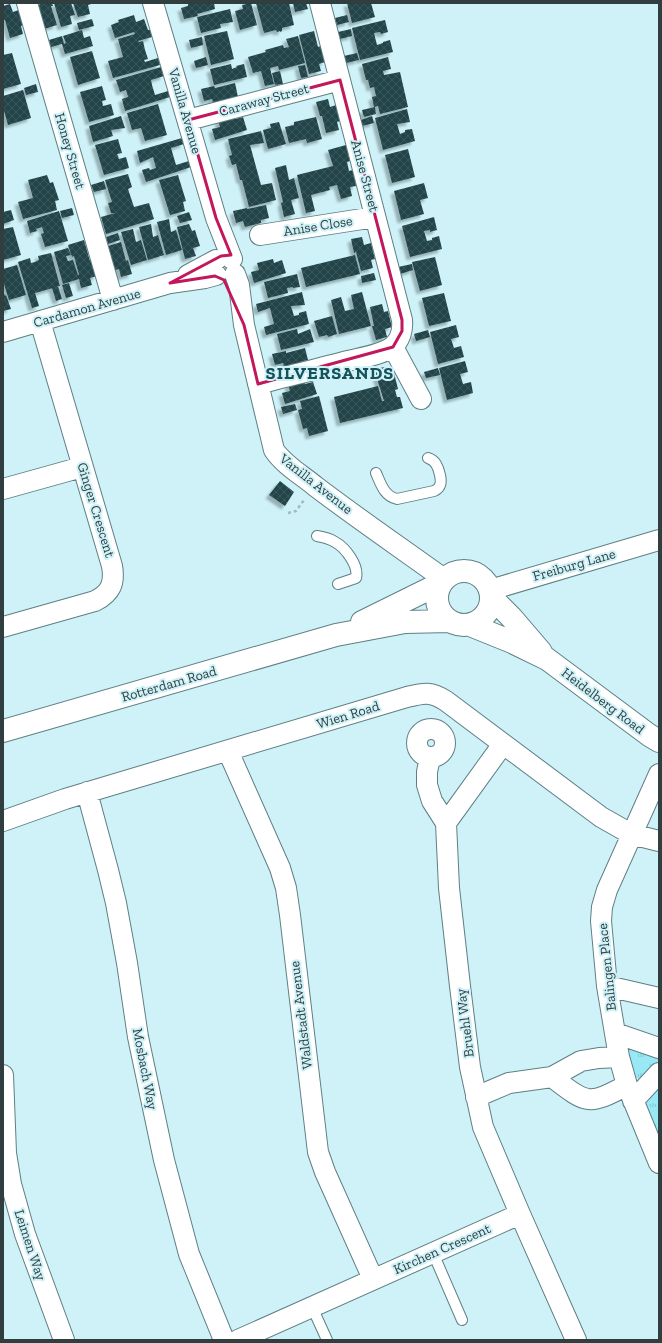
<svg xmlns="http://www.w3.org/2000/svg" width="662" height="1343" viewBox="0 0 662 1343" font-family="'Zilla Slab',serif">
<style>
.park{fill:url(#park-tufts)}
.building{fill:url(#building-cross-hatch);filter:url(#shadow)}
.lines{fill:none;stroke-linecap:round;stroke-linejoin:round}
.service-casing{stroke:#5e7f84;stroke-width:12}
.minor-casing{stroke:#5e7f84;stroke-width:22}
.tertiary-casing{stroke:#5e7f84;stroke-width:24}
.path{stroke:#9ebbc0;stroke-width:2.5;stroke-dasharray:3 3;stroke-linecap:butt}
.service{stroke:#fff;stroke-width:10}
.minor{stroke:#fff;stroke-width:20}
.tertiary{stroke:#fff;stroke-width:22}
.marked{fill:none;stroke:#c2185b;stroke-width:3;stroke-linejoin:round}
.labels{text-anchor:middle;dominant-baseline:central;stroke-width:4;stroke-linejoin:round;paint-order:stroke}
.street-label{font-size:14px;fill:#303e40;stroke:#cef2f8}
.district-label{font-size:18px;font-weight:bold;letter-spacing:1px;fill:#17515a;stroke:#cef2f8}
</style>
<defs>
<pattern id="park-tufts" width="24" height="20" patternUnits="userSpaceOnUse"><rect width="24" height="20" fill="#98e8f6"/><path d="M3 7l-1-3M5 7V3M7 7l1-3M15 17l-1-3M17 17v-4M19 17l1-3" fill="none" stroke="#83c8d4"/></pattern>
<pattern id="building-cross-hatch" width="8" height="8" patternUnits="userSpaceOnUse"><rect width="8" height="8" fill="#244449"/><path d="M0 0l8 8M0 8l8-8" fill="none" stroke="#3c575c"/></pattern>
<filter id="shadow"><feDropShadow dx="-3.5" dy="3.5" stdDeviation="1" flood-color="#0004"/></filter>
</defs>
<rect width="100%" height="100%" fill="#cef2f8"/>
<path class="park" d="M637,1045l22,11v11l-17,12 -6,-1 -6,-4 -4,-19 4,-6z
M659,1077v77l-14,-43 3,-16z"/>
<path class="building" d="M41,3h11l1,3h-2l6,19 -13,4 -10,-23 7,-2z
M54,3h17l4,12 -5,1 2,8 -11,3z
M73,3h17l1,1 -3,1 2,9 -12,3z
M188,3h26l1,6 -18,5 1,2 -14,3 -3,-11 7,-2z
M251,3l6,22 -17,5 -5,-19 8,-2 -1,-4z
M256,3h33l5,22 -12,3v3l-2,1v-1l-3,1 -1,-2 -12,3z
M293,3h13l2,6 -13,3z
M347,3h24l4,14 -23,6z
M10,4l3,8 6,-2 4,15 -2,1 2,8 -13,4 -5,-18h-1l-1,-2v-12z
M230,9l3,13 -13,2 1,4 -20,5 -4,-16z
M134,15l2,7 8,-3 4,11h2l2,7 -14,4 1,1 4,-1 2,9 3,9 -4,1 1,2 13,-4 2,7 -47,13 -5,-17 15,-4 -5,-18 17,-5 -1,-2 -19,6 -4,-13 8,-3 -1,-2z
M347,15l2,7 -12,3 -2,-7z
M92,19l2,7 -15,4 -2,-7z
M385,20l3,12 -7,2 -1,-2 -6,1 3,12 6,-2v-1l7,-2 3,12 -33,8 -8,-32z
M351,29l1,7 -12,3 -2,-7z
M82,30l2,8 6,-2 3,10 -28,8 -3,-10 -11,3 -2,-7 13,-4 2,8 2,-1 -3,-7z
M227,31l7,28 -23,6 -7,-29z
M314,31l4,16 3,-1 4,16 -6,2 2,7 -12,3 -10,-39z
M298,36l7,27 -26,7 -1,-4 -8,2 4,16 -9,2 -4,-15 -8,2 -5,-16 18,-5 -1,-2 18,-5 1,3 5,-1 -3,-8z
M202,37l1,8 -12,3 -2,-8z
M92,51l8,27 -22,7 -8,-28z
M12,53l9,31 -18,5v-34z
M357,53l2,7 -13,3 -2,-7z
M206,57l2,8 -12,3 -2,-7z
M388,57l3,12 -8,2 1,4 16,-3 8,35 -28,7 -2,-8 -4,1 -2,-10 4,-1 -2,-9 -4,1 -2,-8h-2l-4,-16z
M231,64l1,5 5,-2 -1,-1 8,-2 3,13 -33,8 -4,-16z
M305,65l3,12 -7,1 -3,-12z
M161,67l3,9 -13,4 1,5 3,10 13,-4 2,6 -45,14 -3,-12 6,-2 -1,-4 -1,-3 -6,2 -4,-12z
M280,71l3,13 -8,1 -3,-12z
M235,83l3,14 -24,9 -2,-7 -8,2 -3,-12 13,-3 1,2z
M36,84l2,8 -12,3 -2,-7z
M102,86l4,14 -4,1 1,5 8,-2 3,11 -25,7 -9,-30z
M23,90l8,28 -23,7 -5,-18v-11z
M328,99l2,8 6,-2 4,16 -3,1 2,8 -13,3 -4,-17h-2l-4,-14z
M158,104l9,31 -22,6 -4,-13 -9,2 -5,-17z
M375,107l1,7 -12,3 -2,-7z
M407,109l3,13 -13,2 3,10 5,-2v-2l7,-1 3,12 -32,9 -8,-32z
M121,116l4,12 -14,2 2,6 -20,6 -4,-16z
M234,116l1,3 8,-2 4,13 -32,10 -3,-11 8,-2 -2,-7z
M372,116l2,7 -12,3 -1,-6z
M316,117l6,22 -15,4 -1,-4 -17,4 -4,-16 9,-2v-3z
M279,122l7,22 -18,5 -5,-19 8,-2 -1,-4z
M261,131l3,12 -14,2 11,40 11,-2 4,17 -27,7 -7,-27h-2l-4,-16 -4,1 -3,-9 3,-1 -4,-16z
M182,138l2,6 -13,4 5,17 13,-4 2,6 -45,15 -4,-12 7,-2 1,2 6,-2 -3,-11 -13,6 -3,-12z
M118,139l4,14 -5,1 2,5 7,-2 3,11 -25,7 -9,-30z
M346,145l4,16 -3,1 2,9 4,-1 3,16 -6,1 2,9 -11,3 -4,-14 -8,2 1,3 -19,5 4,16 -9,2 -9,-38 36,-9 -5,-16z
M408,149l7,28 -23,6 -7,-28z
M286,165l3,15 5,-2 5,20 -8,2 4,14 -11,3 -3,-14 2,-1 -8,-34z
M128,174l4,13 -4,2 6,18 15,-4 5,16 -48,15 -5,-17 14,-4h-4l-3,-10 4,-1 -7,-22z
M47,175l3,8 3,-1 6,18 -4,1 2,9 -34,9 -5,-17 15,-4 -5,-18z
M178,175l8,26 -3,1 2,9 -15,4 -11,-35z
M104,181l2,8 -12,3 -3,-7z
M424,183l4,15 -8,2 4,14 -23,6 -7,-29z
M266,205l3,13 -8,2v3l-16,4 -2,-6 -7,2 -3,-12 14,-3v1z
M72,208l2,7 -12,3 -2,-7z
M11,210l3,10 -11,4v-12z
M59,211l9,30 -23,6 -4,-13 3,-1 -2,-6 -6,2 1,2 -7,2 -3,-12z
M189,212l3,8 -12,3 -3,-7z
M434,217l3,13 -7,2v-2l-6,1 3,10 5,-1v-2l7,-2 3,13 -32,8 -8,-31z
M169,219l2,13 5,-2 6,20 -16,5 -9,-33z
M151,224l2,13 5,-2 6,20 -16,5 -9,-33z
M189,224l3,7 3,-1 5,16 -7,2 3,8 -11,3 -8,-32z
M13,227l8,28 -18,5v-31z
M133,229l3,13 5,-2 6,20 -16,5 -10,-33z
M118,233l2,7 -12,4 -2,-7z
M362,237l2,8 7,-2 4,16 -4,1 2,8 -12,3 -5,-19 -2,1 -3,-14z
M84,240l6,21 3,-1 4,16 -7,2 2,7 -11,3 -2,-9 -16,5 -9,-32 14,-4 3,7 -5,1 2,5 5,-1 5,15h1l-5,-19 -2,1 -4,-12z
M121,242l5,19 2,-1 4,14 -11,3 -2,-8 -7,2 -5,-15 4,-1 -3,-9z
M51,253l9,33 -32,9 -10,-33 12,-4 1,5 4,-1 4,-2 -1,-4z
M355,255l5,19 -54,13 -5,-19z
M435,257l7,28 -22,6 -8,-29z
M273,259l1,4 8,-3 4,13 -32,10 -3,-11 8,-2 -2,-7z
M412,264l1,6 -13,4 -2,-7z
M17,265l9,30 -17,5 -6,-19v-12z
M374,273l2,7 -14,3 -1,-7z
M297,274l3,13 -7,1v-1l-6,1 1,5 -20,5 -4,-16z
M69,283l4,13 -7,2 -4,-13z
M58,286l4,13 -6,2 -4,-13z
M3,291l2,5 1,-1 5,14 -8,2z
M302,292l3,13 -14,1 3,10 5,-1v-2l7,-2 3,13 -43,11 -2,-8 10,-3 -4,-16 -12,4 -2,-8z
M362,292l9,34 -32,8 -8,-34 10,-3 4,14 9,-2 -3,-14z
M35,293l4,13 -7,2 -4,-13z
M444,293l7,28 -22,5 -7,-28z
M382,304l2,8 4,-1 4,16 -7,2 2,8 -11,3 -4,-14h2l-4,-19z
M332,316l5,18 -9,3 -1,-2 -8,2 -5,-16z
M456,325l3,12 -8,2 3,9 7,-2 3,11 -26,7 -8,-32z
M297,329l1,5 12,-5 4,13 -33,8 -4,-16z
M428,330l2,7 -14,4 -2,-7z
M305,348l3,12 -8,2 1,4 -16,4 -2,-7 -8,2 -3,-11 14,-3v2z
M465,361l3,11 -8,2 3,10 8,-2 2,11 -26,7 -8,-32z
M385,367l2,8 7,-2 4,16 -3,1 2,7h3l3,11 -63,15 -6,-26 44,-11 4,15h2l-10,-32z
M438,368l2,7 -14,3 -2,-6z
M304,380l1,4 8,-2 4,12 -32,10 -3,-11 8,-2 -2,-7z
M319,396l9,35 -19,5 -2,-8 -4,1 -5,-19 4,-1 -2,-8z
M295,404l2,6 -14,4 -2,-7z
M280,481l14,11 -9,14 -16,-11z"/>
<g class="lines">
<defs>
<path id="service" d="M376,473c5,11 8,23 21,26l37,-8c2,-1 4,-2 5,-4 4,-5 0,-18 -3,-23 -2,-3 -5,-5 -8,-6
M317,536c6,1 12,2 18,6 11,6 24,24 21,36l-18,6
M433,1253l29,67
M312,1307l15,33"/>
<path id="minor" d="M27,3l86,297
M153,3l63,215 16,41
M188,120l152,-40
M260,235l115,-18
M235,274l4,11 5,40 30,125c10,15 28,25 41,36 42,32 86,62 129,93
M188,275l28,-15
M3,332l167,-49 35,-5 11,-3
M393,347l28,52
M258,384c30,-8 60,-15 90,-23 12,-3 33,-6 44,-14 8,-6 11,-17 10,-27l-82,-317
M3,489l79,-22
M490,590l169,-50
M3,627l92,-26c16,-8 20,-18 17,-35l-72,-245
M417 743a14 14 0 1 1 28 0a14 14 0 1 1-28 0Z
M228,751l52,117 6,20 4,27 28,237 7,20 48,107
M430,757l-3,15v13l5,16 14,22 3,65 11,98 10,81 13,60 37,87 56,126
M659,774l-52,116 -5,17 -1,14 6,65 12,71 8,28 32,78
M87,792l21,78 8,33 11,60 11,74 26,123 25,94 35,86
M3,821l62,-22 342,-102c17,-4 23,-6 39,4l155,116 30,17 28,7
M446,823l57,-79
M607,986l52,12
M615,1033l44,15
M3,1075l3,78 5,31 14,50 39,106
M552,1077c35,27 36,29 75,8
M476,1097l33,-14 43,-6 29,-16 18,-3 20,-1
M633,1101l26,-28
M238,1340l282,-126"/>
<path id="tertiary" d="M437 598a27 27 0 1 1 54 0a27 27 0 1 1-54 0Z
M491,597l20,20 30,35
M362,622l79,-39
M470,625l42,17 35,17 102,76 10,6
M3,731l333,-96 69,-13 45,-1"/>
</defs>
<use href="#service" class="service-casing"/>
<use href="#minor" class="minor-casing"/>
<use href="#tertiary" class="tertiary-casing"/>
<path class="path" d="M288,513l8,-2 8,-11"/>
<use href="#service" class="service"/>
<use href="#minor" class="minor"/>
<use href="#tertiary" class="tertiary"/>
</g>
<path class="marked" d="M340,80l62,240v11l-9,16 -135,37 -14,-59 -20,-45 -9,-4 -45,7 51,-27 10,-1 -15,-37 -28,-98z"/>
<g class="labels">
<g class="street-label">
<text transform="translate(264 100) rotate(-15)">Caraway Street</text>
<text transform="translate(185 111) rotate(74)">Vanilla Avenue</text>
<text transform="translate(70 151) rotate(74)">Honey Street</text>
<text transform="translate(365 176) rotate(75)">Anise Street</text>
<text transform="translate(318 226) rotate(-9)">Anise Close</text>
<text transform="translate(87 308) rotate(-16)">Cardamon Avenue</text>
<text transform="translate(316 484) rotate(38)">Vanilla Avenue</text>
<text transform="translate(96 510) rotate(73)">Ginger Crescent</text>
<text transform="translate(574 565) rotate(-16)">Freiburg Lane</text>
<text transform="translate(169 684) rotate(-16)">Rotterdam Road</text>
<text transform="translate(603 701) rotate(37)">Heidelberg Road</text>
<text transform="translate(348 715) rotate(-17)">Wien Road</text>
<text transform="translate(607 967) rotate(-96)">Balingen Place</text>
<text transform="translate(301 1015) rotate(-97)">Waldstadt Avenue</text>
<text transform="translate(465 1023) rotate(-97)">Bruehl Way</text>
<text transform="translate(145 1069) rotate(79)">Mosbach Way</text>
<text transform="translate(30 1245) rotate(72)">Leimen Way</text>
<text transform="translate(442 1249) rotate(-24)">Kirchen Crescent</text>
</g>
<g class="district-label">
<text x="330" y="373">SILVERSANDS</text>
</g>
</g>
<rect width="662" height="1343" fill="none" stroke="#303e40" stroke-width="8"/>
</svg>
